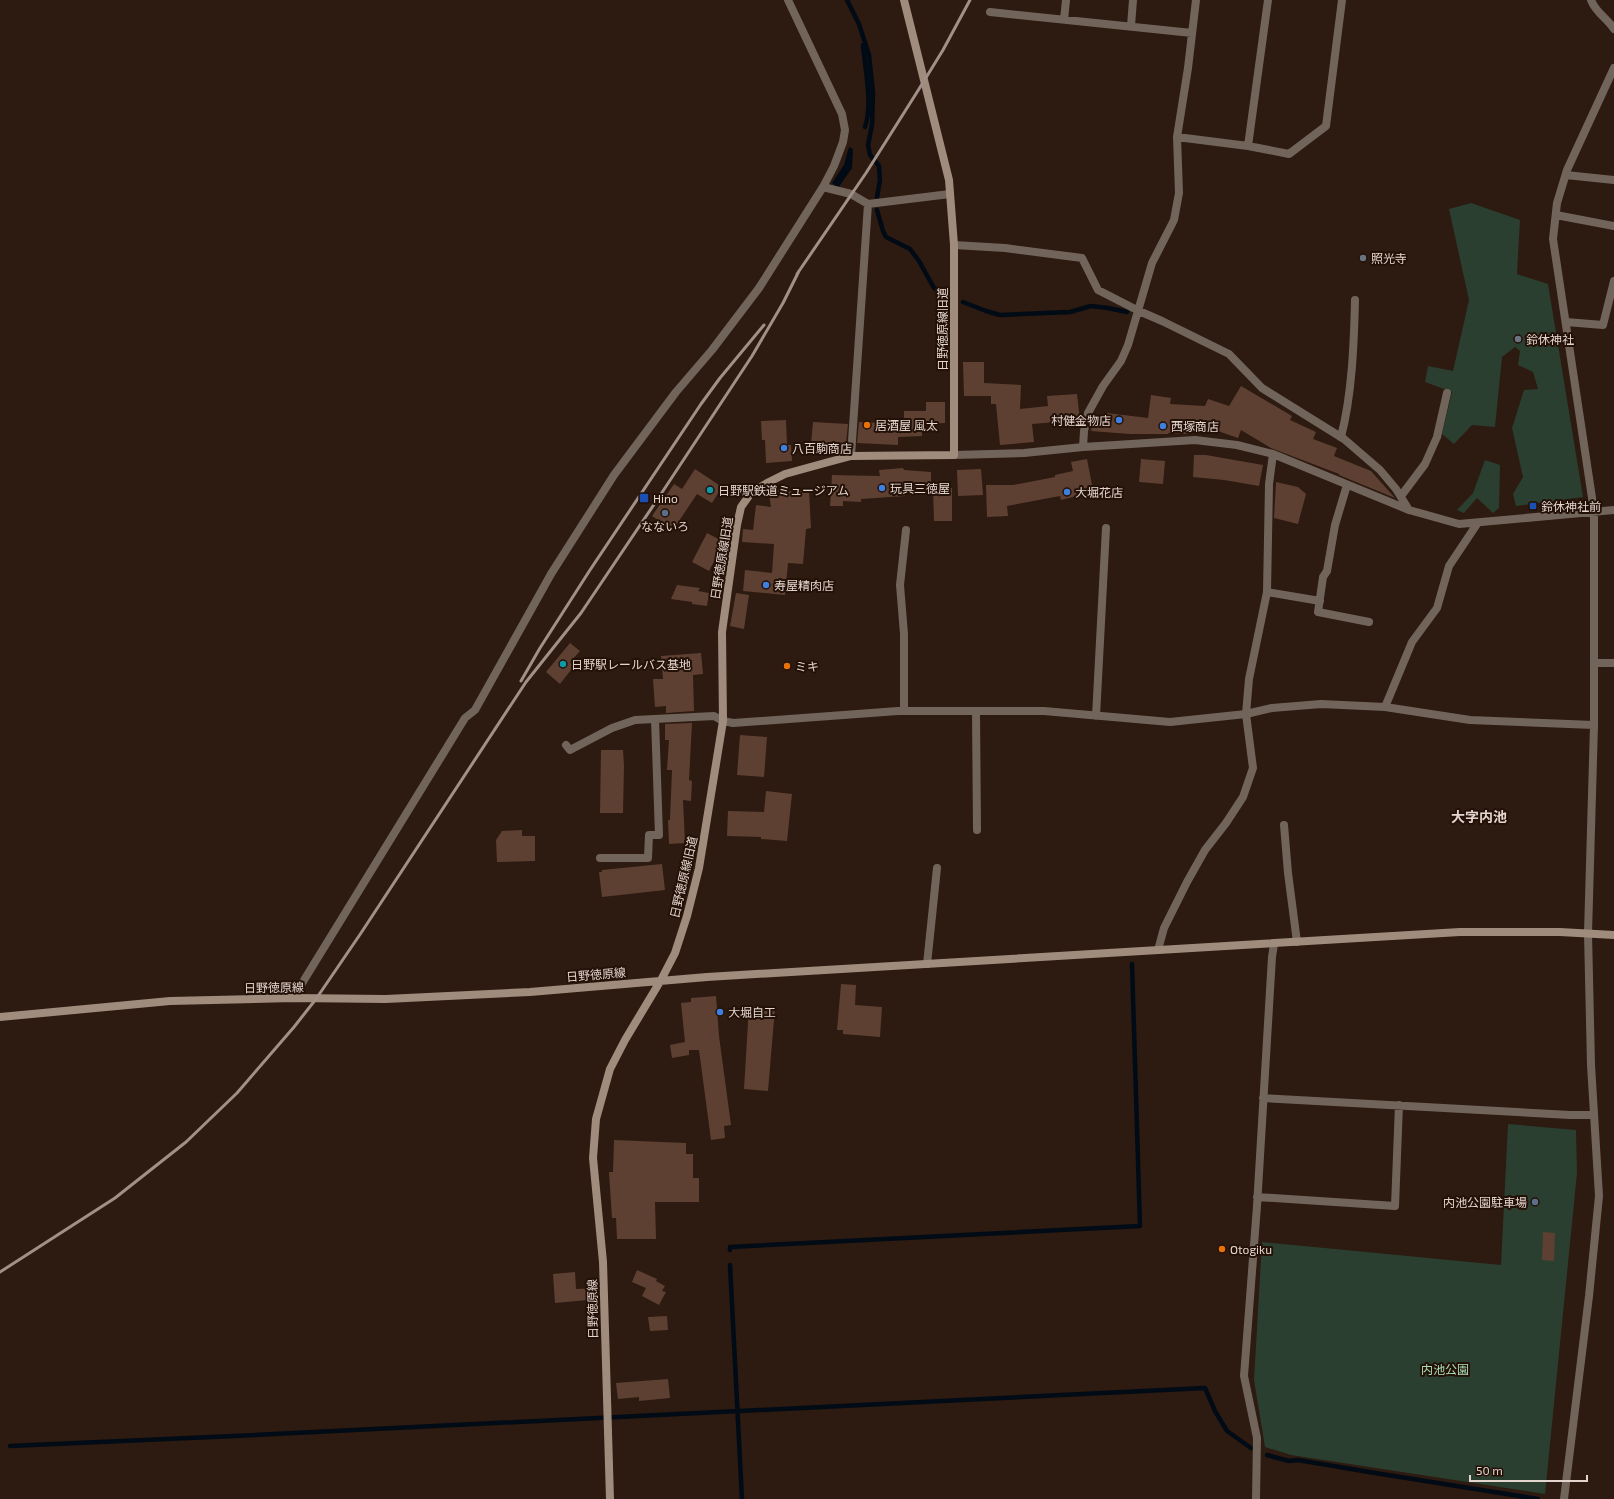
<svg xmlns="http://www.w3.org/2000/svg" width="1614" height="1499" viewBox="0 0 1614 1499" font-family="'Exo 2','Noto Sans JP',sans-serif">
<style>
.green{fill:#2a3f30}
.water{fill:#000b16}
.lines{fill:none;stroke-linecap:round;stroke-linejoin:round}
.stream{stroke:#000b16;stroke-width:4.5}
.building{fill:#5d4032}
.lane{stroke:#71655b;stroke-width:8}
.street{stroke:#71655b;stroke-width:8}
.secondary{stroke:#a08c7d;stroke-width:8}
.rail{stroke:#a09088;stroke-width:3}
.worship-dot{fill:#6b7280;stroke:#231107;stroke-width:1.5}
.shop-dot{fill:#3f7fe0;stroke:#231107;stroke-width:1.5}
.food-dot{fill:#e8710a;stroke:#231107;stroke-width:1.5}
.culture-dot{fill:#0f9aa8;stroke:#231107;stroke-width:1.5}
.transit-dot{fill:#1a4fb4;stroke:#231107;stroke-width:1.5}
.service-dot{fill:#5c6f8a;stroke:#231107;stroke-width:1.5}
.labels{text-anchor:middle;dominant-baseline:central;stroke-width:4;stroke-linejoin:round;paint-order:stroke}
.poi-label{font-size:12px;fill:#e3d5ce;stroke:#231107;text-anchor:start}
.street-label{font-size:12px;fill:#e3d5ce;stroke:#231107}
.park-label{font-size:12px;fill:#aae0ba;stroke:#231107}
.quarter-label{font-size:14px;font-weight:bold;fill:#e3d5ce;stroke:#231107}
</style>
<rect width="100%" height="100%" fill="#2d1a10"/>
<path class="green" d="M1471,203l49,17 -3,54 31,10 35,213 -67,9 -3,-12 10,-17 -11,-49 12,-38 14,-1 -5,-17 -15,-7 2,-14 -5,-4 -13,10 -7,70 -23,-2 -18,19 -12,-10 10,-42 -27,-10 3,-16 25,5 16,-71 -20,-91z
M1485,460l15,5 -1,43 -6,5 -16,-15 -13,15 -7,-3 16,-17z
M1508,1124l68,6 1,43 -32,321 -254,-39 -26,-8 -11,-67 8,-138 239,23z"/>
<path class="water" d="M849,147l4,2 -1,19 -14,20 -6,-5 12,-18z"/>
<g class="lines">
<path class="stream" d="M847,0l12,24 10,31 4,38 -1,32 -4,20 2,10 9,11 1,14 -3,17
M863,45c2,24 10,59 2,82
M877,210l6,21 3,6 24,12 9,12 15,27 12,7
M963,302l23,9 14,4 70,-3 21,-6 17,2 19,4
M730,1250v-3l410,-21 -8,-262
M730,1265l12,234
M10,1446l224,-10 971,-48 10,23 12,20 24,17
M1267,1455l22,6 9,-1 77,13 163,26"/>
</g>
<path class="building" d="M963,362h21v21l37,2 -1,24 28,-3 -1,-10 30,-2 3,26 -48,4 2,18 -34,3 -4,-41h-5v-8h-27z
M1241,386l51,30 -2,4 26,12 -3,7 24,9 -3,8 37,15 24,27 -56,-23v-1l-68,-26 -30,-18 -3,8 -49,-17 -1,13 -20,-1v1h-38l-39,-3 3,-15 13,2v-5l41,5 3,-23 20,3 -1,6 35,2 3,-7 21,7z
M926,402h19v21l-23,1v12l-24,1v8l-41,-2 2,-21 45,2v-13h22z
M786,420l1,25h4l1,16 -26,2 -1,-23h-3l-1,-19z
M813,422l35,2 -2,19h-3v3l-32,-2z
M1194,455h12l57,10 -4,21 -35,-6 -31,-3z
M1087,459l6,31 -17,3 1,3 -16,4 -1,-4 -53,10 1,10 -21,1 -1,-32h27l42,-8v-2l18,-4 -2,-9z
M1141,459l24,2 -2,23 -24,-2z
M903,468l1,2 27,2v23l-26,-1v2l-44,3v3l-18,-1v5h-13l2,-31 48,1 -1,-6z
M695,469l27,18 -10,16 -15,-9 -24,36 -21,-14 22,-32 8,5z
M981,469l2,26 -25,1 -1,-26z
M1276,482l22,5 8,7 -8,30 -24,-6z
M933,488h19v33h-18z
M782,489v3l27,-2 2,38 -5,1 -3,35 -15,-1 -3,32 -42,-4 2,-21 27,3 2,-29 -32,-2 1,-13 10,1 3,-25 15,2 -2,-13z
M707,533l17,9 -15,29 -17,-9z
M677,585l23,3 -2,3 11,2 -2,13 -15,-2v-2l-21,-3z
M736,593l13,2 -5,34 -14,-3z
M570,643l10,8 -10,11 4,4 -14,18 -14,-12z
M701,653l2,21 -10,1 1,36 -28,2v-7l-11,1 -2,-28h10l-2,-23z
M692,723l-3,57 3,1 -1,20 -8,-1 2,43 -16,1 -1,-24h2l2,-50h-5l2,-30h-4v-16z
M740,735l27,2 -3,40 -27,-2z
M601,750h22l1,16 -1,47h-23z
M766,791l26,3 -5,47 -26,-2v-2l-34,-1 1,-25 36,1z
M522,830v6h13v25l-38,1 -1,-22 6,-9z
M662,864l3,26 -63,7 -3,-25h3v-2z
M841,984l15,1 -1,20 27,2 -2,30 -37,-3v-4h-6z
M716,996l3,40 12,89 -7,1 1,12 -14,2 -12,-90h-10v5l-17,3 -2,-13 15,-3 -4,-39 10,-1v-4z
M749,1006l26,2 -7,83 -24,-2z
M614,1140l72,3v11h7v24h6v24h-44l1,37h-39l-1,-21h-4l-3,-46h4z
M1543,1232l12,1 -1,28 -12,-1z
M637,1270l20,9 -1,2 9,5 -3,5 4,1 -7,13 -17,-9 4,-8 -14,-6z
M575,1272l1,17 22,-1 1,11 -44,4 -2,-29z
M667,1316l1,14 -18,1 -2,-14z
M668,1379l2,19 -31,3v-4l-21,2 -2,-16z"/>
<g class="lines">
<path class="lane" d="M1341,437c11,-42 13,-94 14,-137
M1347,485l-12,40 -8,46 -4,6 -5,35 51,10
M1401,496l24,-32 12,-27 10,-44
M1267,592l53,9
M566,745l4,5 42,-22 23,-8 79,-4 9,5
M600,858h48l1,-23h10l-4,-116"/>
<path class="street" d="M1591,0c5,13 15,17 23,29
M990,12l202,21
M1064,20l2,-20
M1131,26l2,-26
M1177,137l71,9 41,8 37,-28 16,-126
M1248,146l20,-146
M1566,175l48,5
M823,187l28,7 17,10 -17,252
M868,204l82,-10
M1556,215l58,11
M954,245l51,3 77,10 16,32 41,21 23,10 67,33 33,34 82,51 36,31 16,19 13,21
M1566,322l37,3 11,-44
M1083,447l1,-16 4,-18 15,-27 18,-25 7,-16 24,-82 22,-43 5,-27 -2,-56 11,-69 8,-68
M954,455l70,-2 59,-6 112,-7 42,5 36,9 136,56 50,14 155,-14
M1594,663h20
M1385,707l27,-65 25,-34 12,-42 28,-42
M904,711v-77l-4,-49 6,-55
M976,711l1,119
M1096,716l10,-188
M723,721l10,2 165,-12h146l126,11 76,-8 26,-6 49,-4 64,3 85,13 124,5
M1284,825l4,48 9,69
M1158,950l6,-22 23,-46 18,-32 21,-27 17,-26 10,-29 -7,-54 3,-35 18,-87 2,-108 4,-30
M927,964l10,-96
M293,998l172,-280 10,-8 76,-136 63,-99 62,-83 36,-42 47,-62 64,-101 11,-21 9,-24 2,-12 -3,-16 -54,-114
M1263,1098l307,17h23
M1257,1197l138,9 4,-101
M1256,1499l1,-61 -13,-62 13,-170 15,-249 2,-13
M1564,1499l25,-203 10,-100 -8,-131 -3,-132 6,-208v-214l-41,-272 4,-36 10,-33 47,-102"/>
<path class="secondary" d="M0,1017l170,-16 123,-3 93,1 144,-7 177,-15 753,-45h100l54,3
M610,1499l-7,-237 -10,-104 3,-39 14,-50 15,-29 36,-60 14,-27 12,-37 12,-48 24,-147 -1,-89 15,-107 4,-18 10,-14 18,-11 16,-8 40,-11 26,-7 103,-1v-210l-5,-65 -45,-180"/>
<path class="rail" d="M797,274l69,-101 53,-84 24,-39 27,-50
M521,681l19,-33 50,-78 111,-166 19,-26 44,-53
M0,1272l115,-74 71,-56 51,-49 57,-66 22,-28 45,-66 165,-251 55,-69 78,-116 93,-141 31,-53 16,-32"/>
</g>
<g class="worship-dot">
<circle cx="1363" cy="258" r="4"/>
<circle cx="1518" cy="339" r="4"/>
</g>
<g class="shop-dot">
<circle cx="1119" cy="420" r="4"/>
<circle cx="1163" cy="426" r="4"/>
<circle cx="784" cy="448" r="4"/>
<circle cx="882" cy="488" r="4"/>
<circle cx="1067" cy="492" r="4"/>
<circle cx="766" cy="585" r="4"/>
<circle cx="720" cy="1012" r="4"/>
</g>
<g class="food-dot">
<circle cx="867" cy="425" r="4"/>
<circle cx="787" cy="666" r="4"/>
<circle cx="1222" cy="1249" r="4"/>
</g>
<g class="culture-dot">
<circle cx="710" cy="490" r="4"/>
<circle cx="563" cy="664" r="4"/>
</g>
<g class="transit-dot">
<rect x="639" y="493" width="10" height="10" rx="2"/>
<rect x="1529" y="502" width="8" height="8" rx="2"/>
</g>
<g class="service-dot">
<circle cx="665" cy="513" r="4"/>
<circle cx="1535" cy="1202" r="4"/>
</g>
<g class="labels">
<g class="poi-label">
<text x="1371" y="258">照光寺</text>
<text x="1526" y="339">鈴休神社</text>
<text x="1111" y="420" text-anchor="end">村健金物店</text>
<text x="875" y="425">居酒屋 風太</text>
<text x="1171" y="426">西塚商店</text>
<text x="792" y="448">八百駒商店</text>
<text x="890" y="488">玩具三徳屋</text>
<text x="718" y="490">日野駅鉄道ミュージアム</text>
<text x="1075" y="492">大堀花店</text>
<text x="653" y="498">Hino</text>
<text x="1541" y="506">鈴休神社前</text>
<text x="665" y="526" text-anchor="middle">なないろ</text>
<text x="774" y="585">寿屋精肉店</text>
<text x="571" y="664">日野駅レールバス基地</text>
<text x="795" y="666">ミキ</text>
<text x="728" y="1012">大堀自工</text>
<text x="1527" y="1202" text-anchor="end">内池公園駐車場</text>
<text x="1230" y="1249">Otogiku</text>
</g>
<g class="street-label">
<text transform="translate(942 329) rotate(-90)">日野徳原線旧道</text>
<text transform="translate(721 558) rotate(-81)">日野徳原線旧道</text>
<text transform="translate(683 877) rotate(-77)">日野徳原線旧道</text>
<text transform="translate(596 974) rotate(-5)">日野徳原線</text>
<text transform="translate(274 987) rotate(-1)">日野徳原線</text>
<text transform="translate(592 1309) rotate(-91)">日野徳原線</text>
</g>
<g class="park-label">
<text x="1445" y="1369">内池公園</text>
</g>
<g class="quarter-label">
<text x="1479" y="816">大字内池</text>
</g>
</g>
<path d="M1470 1475v6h117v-6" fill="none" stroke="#e3d5ce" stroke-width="2"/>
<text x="1476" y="1475" font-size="12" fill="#e3d5ce" stroke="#231107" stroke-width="3" paint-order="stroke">50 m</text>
</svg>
